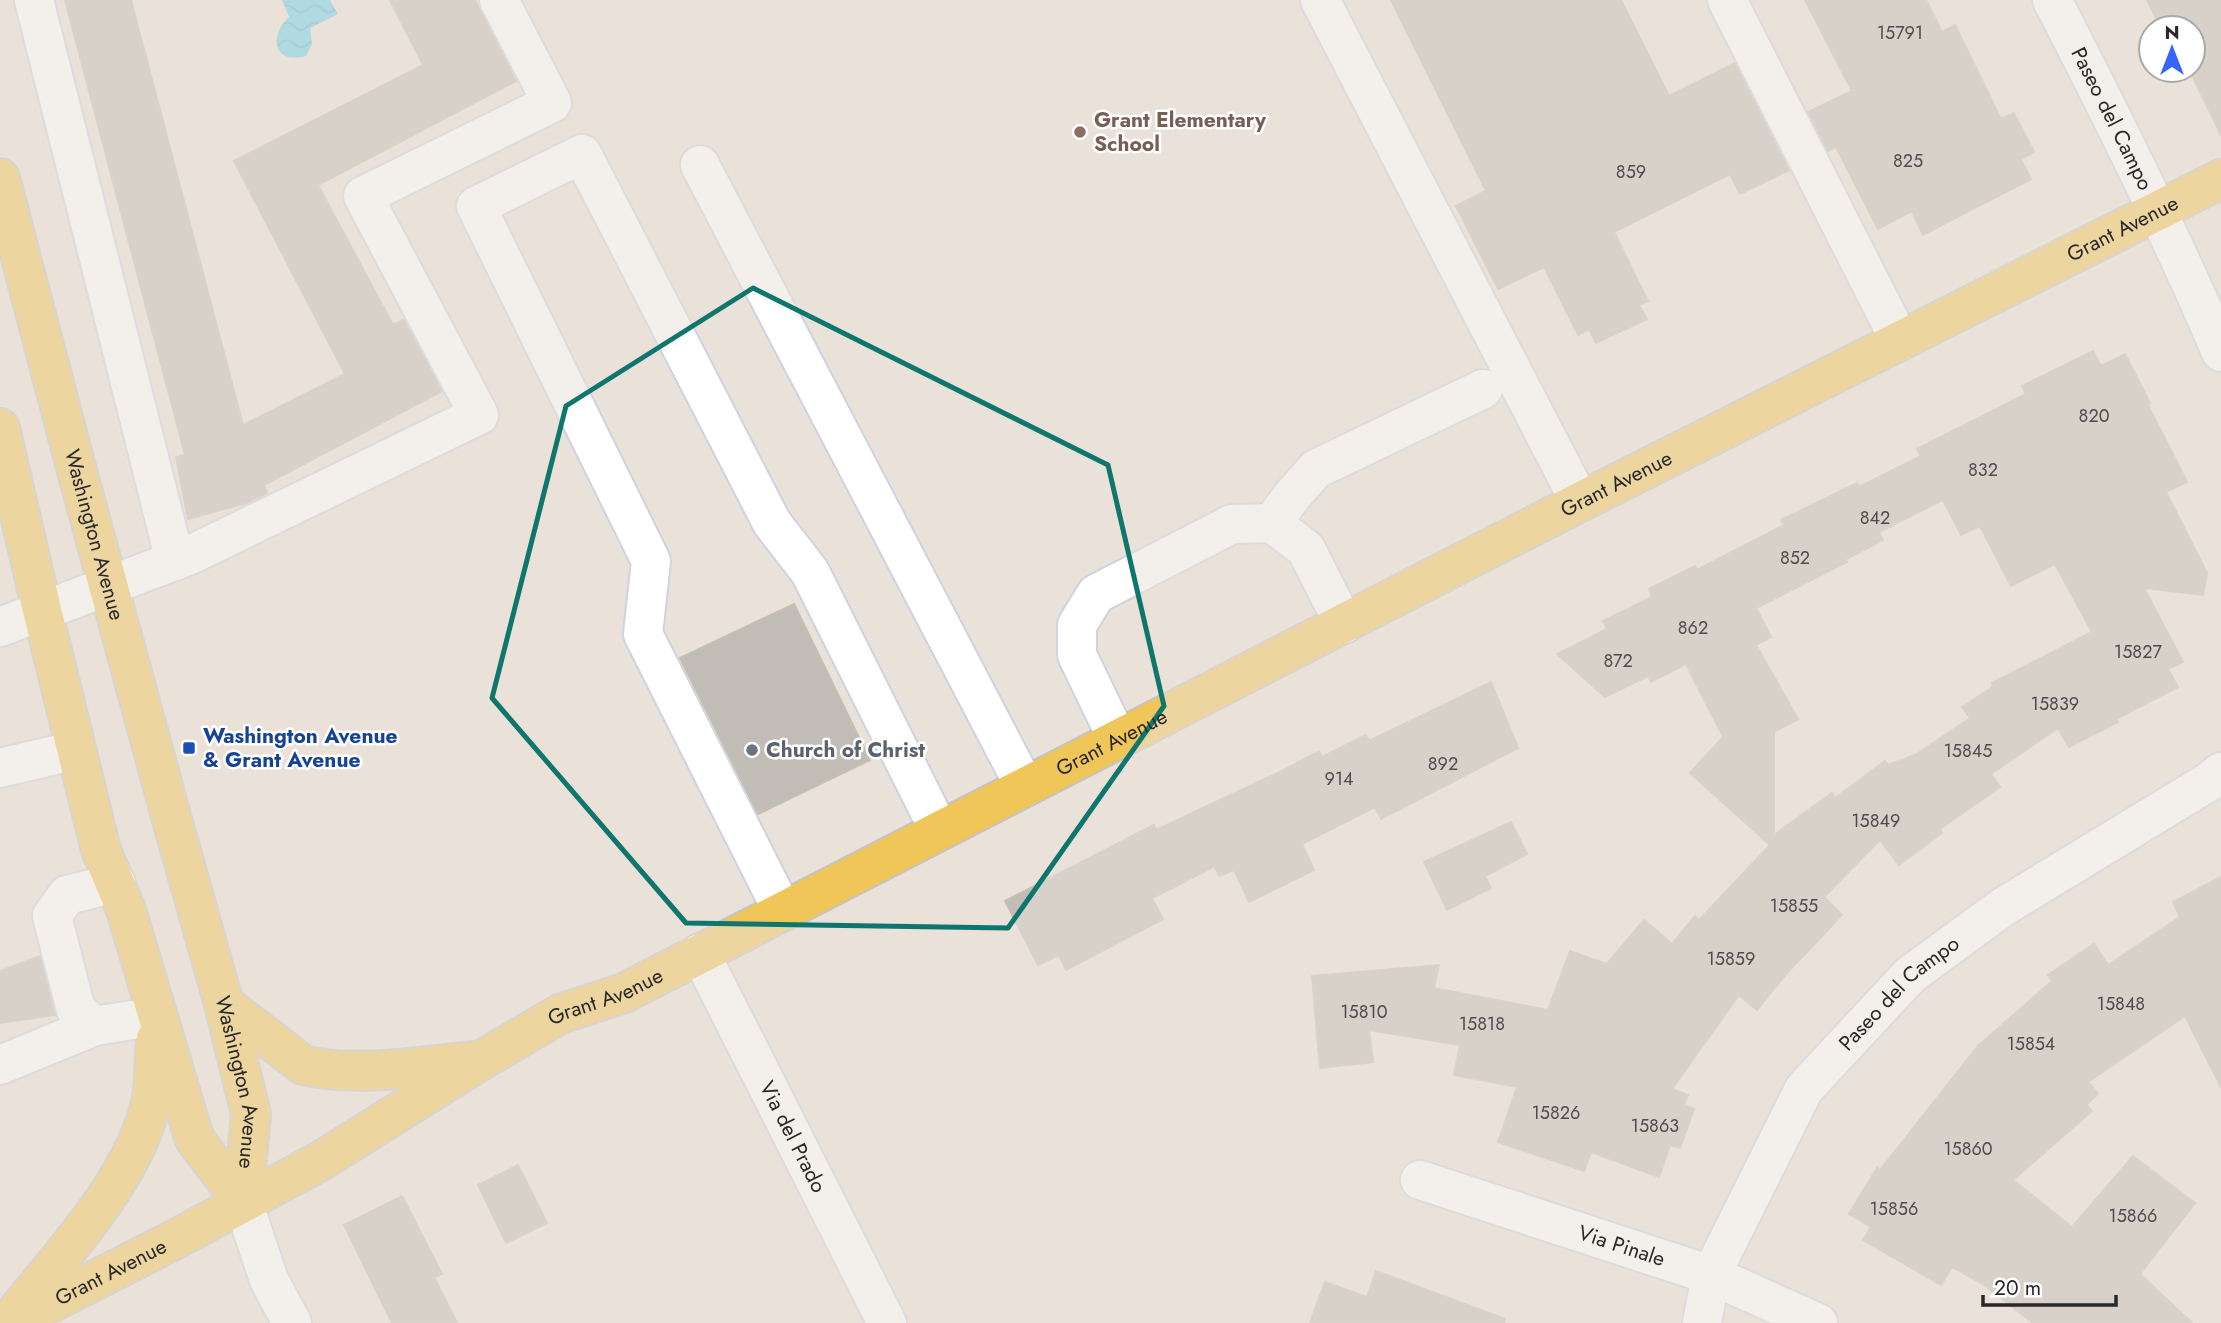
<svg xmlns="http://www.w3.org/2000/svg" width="2221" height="1323" viewBox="0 0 2221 1323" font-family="Jost,sans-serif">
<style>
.water{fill:url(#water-waves)}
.building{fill:#c2bcb6;stroke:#c5beb3;stroke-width:2;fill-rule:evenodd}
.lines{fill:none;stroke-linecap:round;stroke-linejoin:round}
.minor-casing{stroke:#ced3e1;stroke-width:42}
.major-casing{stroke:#c3c3c3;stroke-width:42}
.minor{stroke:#fff;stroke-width:38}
.major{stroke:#f0c659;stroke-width:38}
.marked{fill:none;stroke:#0f766e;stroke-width:5;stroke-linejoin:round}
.education-dot{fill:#8d6e63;stroke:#fff;stroke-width:2.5}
.transit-dot{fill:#1a4fb4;stroke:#fff;stroke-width:2.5}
.worship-dot{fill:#6b7280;stroke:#fff;stroke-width:2.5}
.labels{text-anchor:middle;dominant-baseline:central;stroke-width:5;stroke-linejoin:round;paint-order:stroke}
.number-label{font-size:18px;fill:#4e4d4c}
.street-label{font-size:21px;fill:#282828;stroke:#fff}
.education-label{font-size:21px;font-weight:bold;fill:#785e54;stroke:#fff;text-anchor:start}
.transit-label{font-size:21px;font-weight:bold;fill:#164399;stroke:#fff;text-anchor:start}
.worship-label{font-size:21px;font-weight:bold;fill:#5b616d;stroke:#fff;text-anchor:start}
</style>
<defs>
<pattern id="water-waves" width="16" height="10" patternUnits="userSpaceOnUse" patternTransform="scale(1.75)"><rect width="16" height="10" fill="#6bd1ee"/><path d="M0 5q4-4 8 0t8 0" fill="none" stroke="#5db3cc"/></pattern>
</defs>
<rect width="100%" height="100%" fill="#eae2d9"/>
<path class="water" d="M282,0h48l8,14 -28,14 2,16 -6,12c-32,9 -38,-19 -17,-39z"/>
<path class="building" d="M65,0h66l112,425 102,-51 -111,-213 189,-96 -33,-65h85l41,81 -198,104 75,140 11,-5 38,71 -178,94 3,8 -21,10 -58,16 -12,-62 9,-2z
M1391,0h230l48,96 66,-33 54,107 -49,24 -10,-20 -116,58 34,69 -9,4 8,14 -51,24 -7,-14 -11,6 -34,-68 -46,22 -42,-83 30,-15z
M1805,0h121l16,32 13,-7 46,94 13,-6 20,39 -13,7 10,20 -108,56 -11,-24 -34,18 -42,-82 -8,4 -20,-39 44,-21z
M2147,0h74v135l-31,-64 -5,2 -2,-3h10v-42h-32z
M2093,351l8,15 24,-12 25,49h-3l40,79 -21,10 41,81 -4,22 -59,-7 39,74 -15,7 10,18 -62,32 2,3 -49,25 -11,-19 -67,46 9,13 -60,42 2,4 -43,32 -19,-25 -56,57 18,18 -56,59 -29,36 -18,-15 -67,94 16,6 -4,10 10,4 -14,39 -10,-3 -11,32 -68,-25 -7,19 -86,-29 19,-55 -63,-12 6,-30 -91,-15 4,32 -53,6 -8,-92 127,-11 -5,23 114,22 22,-59 37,13 37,-44 28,24 23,-28 4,4 71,-75 -80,-72 33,-36 -37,-73 -35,18 -3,-6 -43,21 -48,-43 50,-25 -4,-8 49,-24 -3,-8 46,-23 2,4 87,-45 -3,-5 76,-37 2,4 62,-31 -4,-7 109,-55 -4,-8zM1943,500l18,35 19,-9 31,60 44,-22 37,68 -100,51 1,4 -31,20 8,11 -53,36 -29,11 -3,-4 -50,37 -3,-5 -58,42v-103l24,-13 -42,-74 15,-8 -15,-29 91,-46 -1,-3 37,-19 -4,-8z
M794,604l76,156 -112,54 -78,-156z
M1491,682l27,66 -137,71 -6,-12 -73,37 12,26 -65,32 -15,-32 -15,6 -4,-10 -63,32 11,21 -97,51 -7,-15 -21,10 -33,-64 149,-76 2,5 128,-60 35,-19 3,6 44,-22 3,6z
M1511,822l16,32 -42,22 6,12 -44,22 -23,-48z
M2221,877v210l-36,-71 -97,66 10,12 -12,11 6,6 -79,69 59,47 61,-71 62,47 -55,71 52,49h-159l-50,-39 -31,-17 -11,18 -78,-45 8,-13 -22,-13 28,-46 3,2 98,-124 74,-65 -4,-6 46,-31 14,21 72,-48 -7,-15z
M40,956l15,59 -55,8v-52z
M518,1165l29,58 -41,20 -28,-58z
M402,1196l40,78 -8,3 23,46h-65l-48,-98z
M1376,1271l129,48 -1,4h-194l15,-41 42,15z"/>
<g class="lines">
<defs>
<g id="minor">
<path d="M34,0l141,561"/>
<path d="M1320,0l260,502"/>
<path d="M1727,0l173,341"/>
<path id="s1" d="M2052,0c60,116 118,232 169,352"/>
<path d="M700,165l325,622"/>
<path d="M1272,523l20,-27 24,-27 167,-80"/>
<path d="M0,627l190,-72 289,-140 -116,-219 189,-93 -53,-103"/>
<path d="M1117,738l-40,-83v-30l19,-31 136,-70 40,-1 34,26 38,75"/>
<path d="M0,768l76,-18"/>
<path d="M116,883l-49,12 -15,21 24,94 19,16 62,-10"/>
<path d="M782,910l-139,-276 8,-73 -175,-355 106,-52 190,369 38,49 129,258"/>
<path id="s2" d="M700,953l187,370"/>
<path d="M0,1065l95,-39"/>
<path id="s3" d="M1420,1180l291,95 107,48"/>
<path d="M243,1202l26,78 23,43"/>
<path id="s4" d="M1702,1323l9,-48 93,-186 106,-114 93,-68 207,-126 11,-9"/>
</g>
<g id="major">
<path id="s5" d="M0,178l77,293 97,356 50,177 27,110 -8,88"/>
<path d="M0,428l42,182 59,240 25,60 67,224 3,7 47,61"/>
<path d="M224,1004l79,61c52,13 117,1 171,-4"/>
<path d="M12,1317c49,-61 125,-141 140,-219 3,-19 2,-39 4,-59"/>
<path id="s6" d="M11,1323l163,-83 145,-78 161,-101 80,-47 64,-21 956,-491 641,-323"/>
</g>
</defs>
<use href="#minor" class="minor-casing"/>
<use href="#major" class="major-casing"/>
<use href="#minor" class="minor"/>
<use href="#major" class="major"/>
</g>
<path d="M0 0H2221V1323H0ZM753,288l355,177 56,241 -156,222 -322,-5 -194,-225 74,-292z" fill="#eae2d9" fill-opacity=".55" fill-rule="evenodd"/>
<path class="marked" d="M753,288l355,177 56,241 -156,222 -322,-5 -194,-225 74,-292z"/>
<circle class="education-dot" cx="1080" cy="132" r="7"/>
<rect class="transit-dot" x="182" y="741" width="14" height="14" rx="3.5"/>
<circle class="worship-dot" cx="752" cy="750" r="7"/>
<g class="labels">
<g class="number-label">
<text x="1900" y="33">15791</text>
<text x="1908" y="161">825</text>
<text x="1631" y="172">859</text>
<text x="2094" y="416">820</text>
<text x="1983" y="470">832</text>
<text x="1875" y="518">842</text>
<text x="1795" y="558">852</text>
<text x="1693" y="628">862</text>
<text x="2138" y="652">15827</text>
<text x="1618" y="661">872</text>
<text x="2055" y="704">15839</text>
<text x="1968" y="751">15845</text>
<text x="1443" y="764">892</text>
<text x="1339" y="779">914</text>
<text x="1876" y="821">15849</text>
<text x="1794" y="906">15855</text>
<text x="1731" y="959">15859</text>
<text x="2121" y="1004">15848</text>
<text x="1364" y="1012">15810</text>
<text x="1482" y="1024">15818</text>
<text x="2031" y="1044">15854</text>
<text x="1556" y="1113">15826</text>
<text x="1655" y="1126">15863</text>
<text x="1968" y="1149">15860</text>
<text x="1894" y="1209">15856</text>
<text x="2133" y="1216">15866</text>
</g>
<g class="street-label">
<text stroke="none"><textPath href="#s1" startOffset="133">Paseo del Campo</textPath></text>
<text stroke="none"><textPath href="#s6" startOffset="2380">Grant Avenue</textPath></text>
<text stroke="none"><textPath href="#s6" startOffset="1813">Grant Avenue</textPath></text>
<text stroke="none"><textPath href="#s5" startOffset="369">Washington Avenue</textPath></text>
<text stroke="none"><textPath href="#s6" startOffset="1246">Grant Avenue</textPath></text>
<text stroke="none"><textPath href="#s4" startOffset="392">Paseo del Campo</textPath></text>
<text stroke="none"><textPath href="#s6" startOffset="679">Grant Avenue</textPath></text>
<text stroke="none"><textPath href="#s5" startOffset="936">Washington Avenue</textPath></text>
<text stroke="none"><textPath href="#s2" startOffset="206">Via del Prado</textPath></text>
<text stroke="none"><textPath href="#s3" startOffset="212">Via Pinale</textPath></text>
<text stroke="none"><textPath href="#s6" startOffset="112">Grant Avenue</textPath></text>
</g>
<g class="education-label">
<text x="1094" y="120">Grant Elementary<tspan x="1094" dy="24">School</tspan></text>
</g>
<g class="transit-label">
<text x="203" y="736">Washington Avenue<tspan x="203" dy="24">&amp; Grant Avenue</tspan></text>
</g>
<g class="worship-label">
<text x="766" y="750">Church of Christ</text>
</g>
</g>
<g transform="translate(2172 49)"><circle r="33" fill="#ffffff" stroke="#a9a9a9" stroke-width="2"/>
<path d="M0-5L12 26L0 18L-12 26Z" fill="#3764f9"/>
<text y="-10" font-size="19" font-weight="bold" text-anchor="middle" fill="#282828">N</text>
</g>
<path d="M1983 1295v10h133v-10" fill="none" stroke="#282828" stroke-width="3.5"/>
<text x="1994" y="1295" font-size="21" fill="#282828" stroke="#ffffff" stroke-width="5" paint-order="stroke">20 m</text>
</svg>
